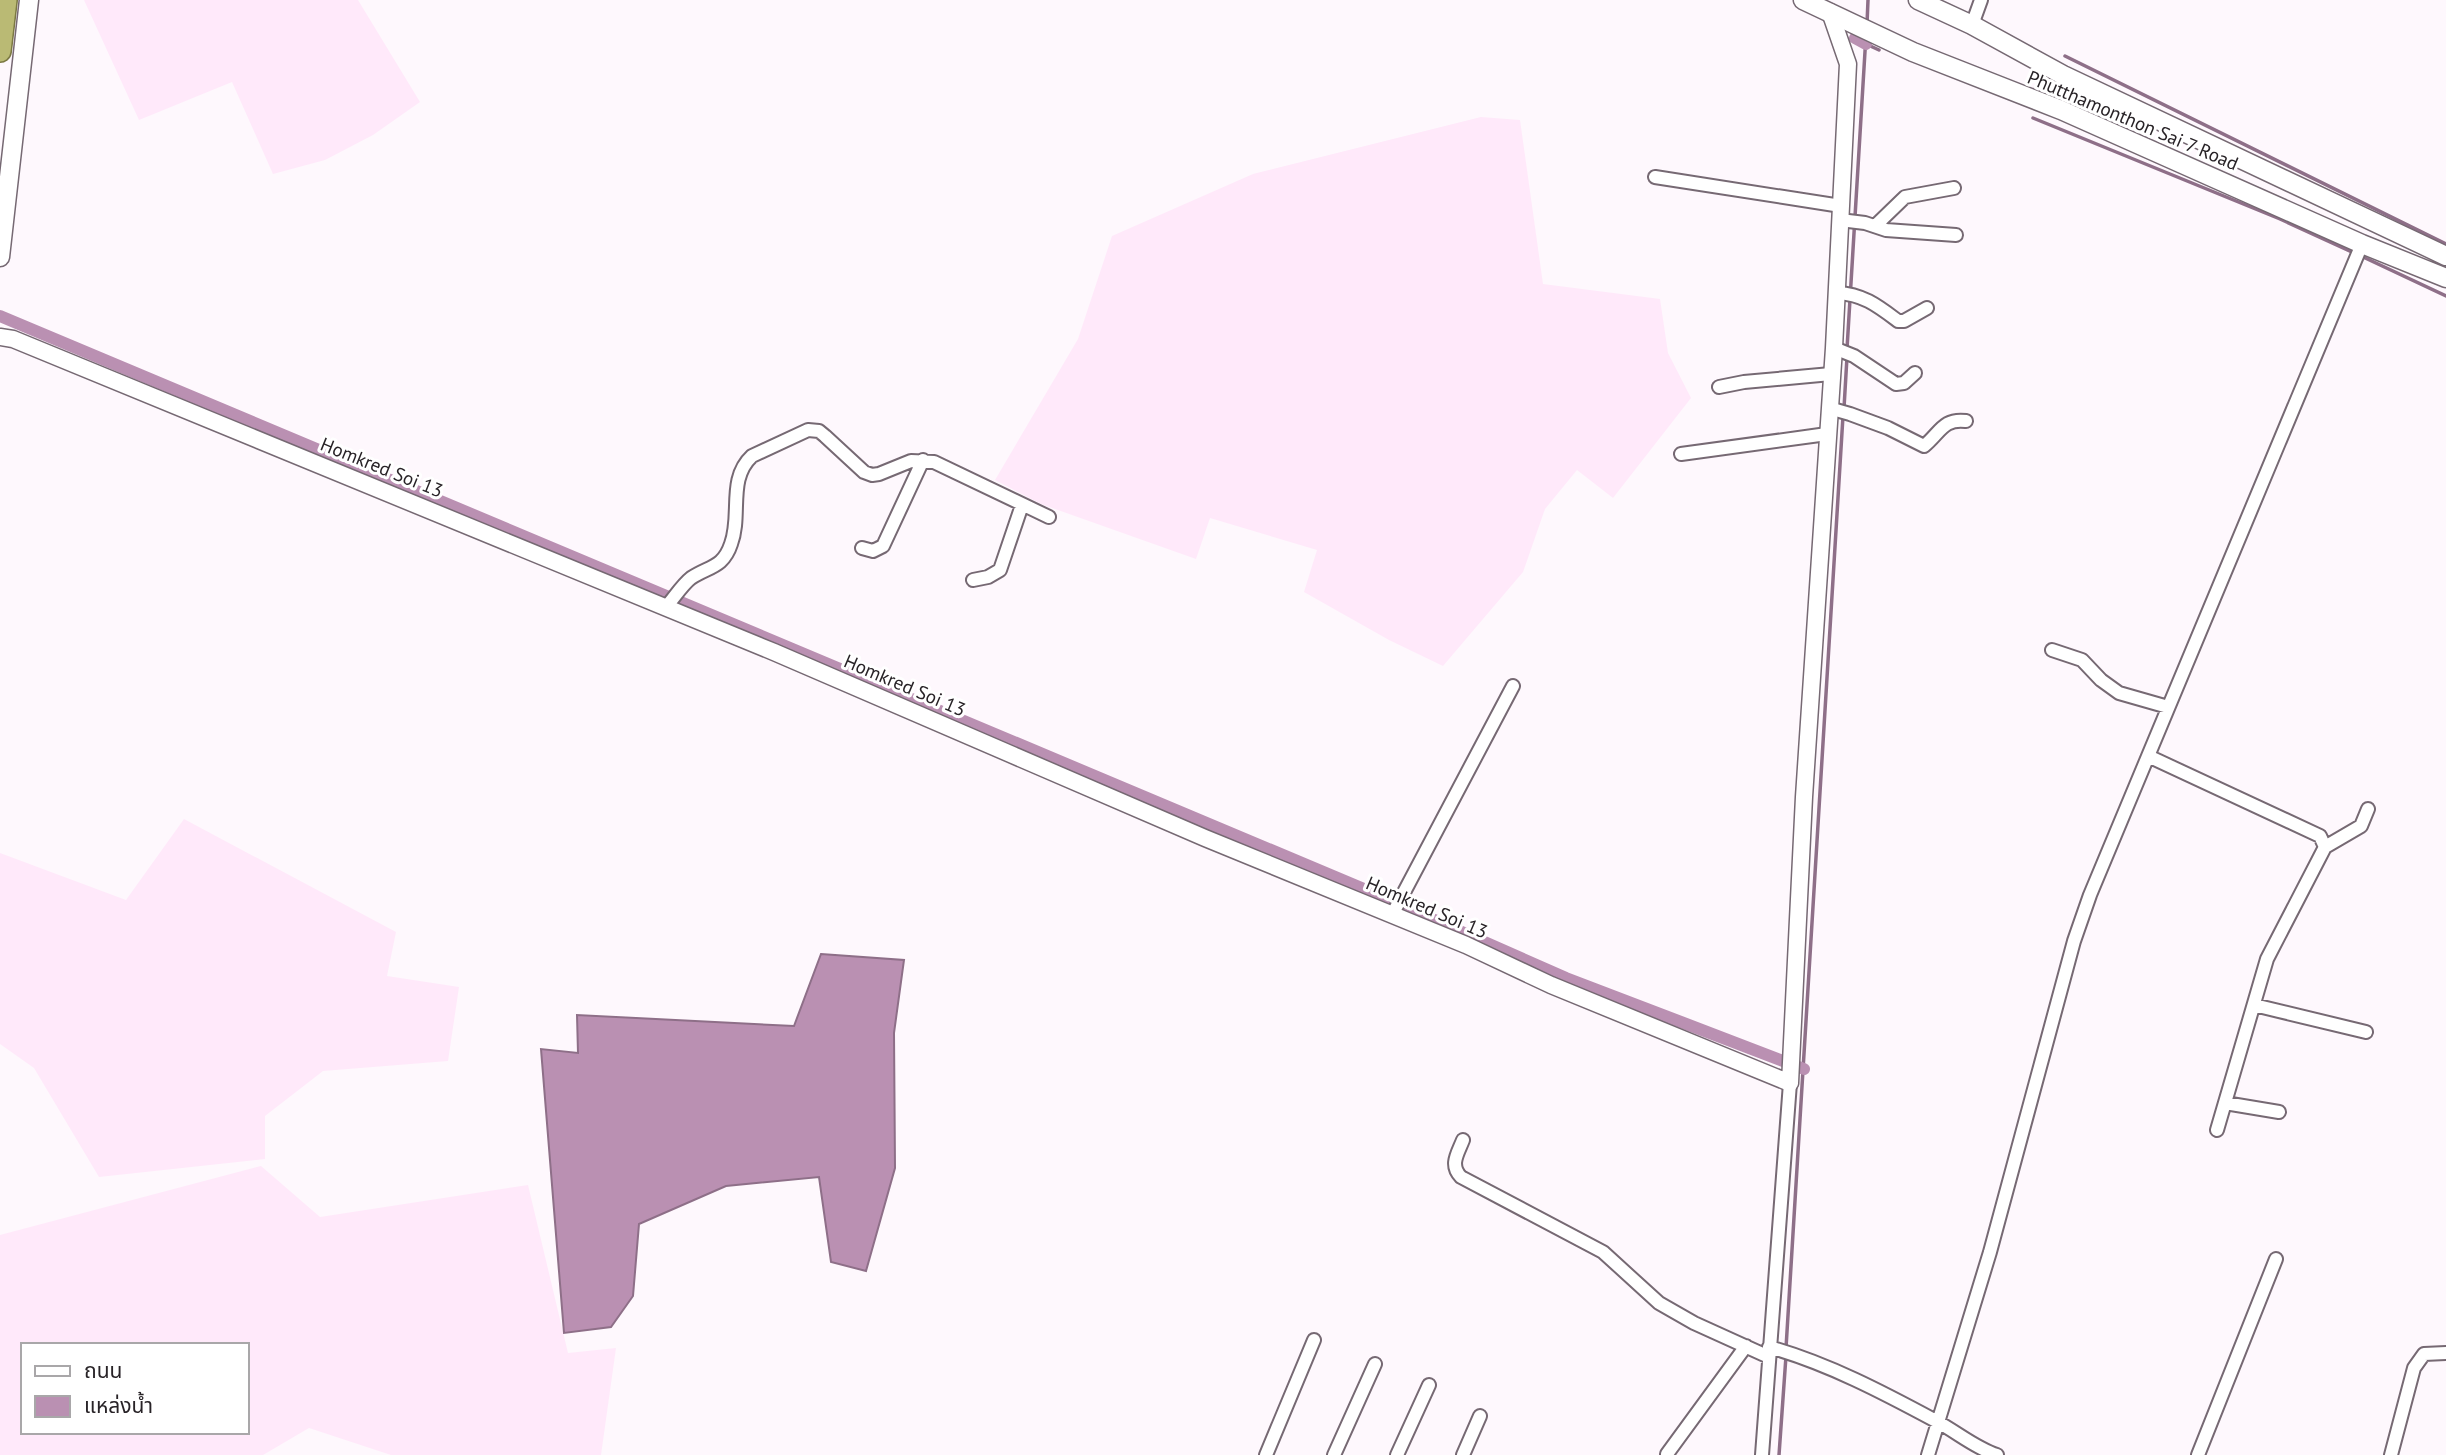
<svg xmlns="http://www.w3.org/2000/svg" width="2446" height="1455" viewBox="0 0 2446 1455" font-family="'PT Sans','Noto Sans Thai',sans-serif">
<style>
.built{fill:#ffe9fa;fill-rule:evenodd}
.water{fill:#ba90b2;stroke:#8e6f88;stroke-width:2}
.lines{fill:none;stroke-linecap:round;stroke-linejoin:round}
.stream{stroke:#8e6f88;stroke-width:3.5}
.canal{stroke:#ba90b2;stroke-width:12}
.minor-casing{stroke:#766973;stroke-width:16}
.tertiary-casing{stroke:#766973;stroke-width:19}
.secondary-casing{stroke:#766973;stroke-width:21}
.trunk-casing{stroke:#7b7943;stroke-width:24}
.minor{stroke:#fff;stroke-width:12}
.tertiary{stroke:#fff;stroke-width:16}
.secondary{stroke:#fff;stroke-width:18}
.trunk{stroke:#baba74;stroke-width:21}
.labels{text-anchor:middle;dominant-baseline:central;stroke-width:6;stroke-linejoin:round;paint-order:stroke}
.street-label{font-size:19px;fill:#282327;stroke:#fff}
</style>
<rect width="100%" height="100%" fill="#fef8fd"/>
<path class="built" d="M84,0h274l62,102 -47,33 -48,25 -52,14 -41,-92 -93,38z
M1481,117l39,3 23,164 117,15 8,54 23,45 -78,100 -36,-28 -32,39 -22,63 -80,94 -54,-26 -85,-48 13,-42 -107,-32 -14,41 -155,-55 -46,-24 83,-141 34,-103 141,-62z
M184,819l212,113 -9,44 72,11 -11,74 -125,10 -58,45v43l-166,18 -65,-109 -34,-24v-191l126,47z
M261,1166l59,51 208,-32 40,168 48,-5 -15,107h-210l-82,-27 -46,27h-263v-220zM23,1345h224v87h-224z"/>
<path class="water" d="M821,954l83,6 -10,73 1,135 -29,103 -35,-9 -12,-85 -93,9 -87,38 -6,72 -22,31 -47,6 -23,-284 37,4 -1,-38 217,11z"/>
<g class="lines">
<path class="stream" d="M1867,24l1,-24
M1866,44l13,6
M2065,56l381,188
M2033,118l247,101 74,34
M2361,256l85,40
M1847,349l19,-314
M1844,408l3,-51
M1786,1348l57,-932
M1779,1455l7,-99"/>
<path class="canal" d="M1855,38l11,6
M0,316l1371,576 195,86 238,91"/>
<defs>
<path id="minor" d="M1972,25l9,-25
M1655,177l186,29
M1840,220l25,3 21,7 70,5
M1875,226l30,-29 49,-9
M1837,293c26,1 41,13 61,28h6l23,-13
M1834,348l20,8 42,28 8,-1 11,-10
M1719,387l25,-5 87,-8
M1829,408l21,6 38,14 36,18c16,-13 19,-28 42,-25
M1681,454l146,-20
M862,548l11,3 10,-5 40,-86
M973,580l15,-3 12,-7 22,-65
M666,607c8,-9 16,-22 25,-29 18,-12 32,-10 40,-34 11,-29 -4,-65 21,-88l56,-26 11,1 6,5 39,36 8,3 7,-1 32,-13 23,1 115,55
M2052,650l30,10 19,20 18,13 49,14
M2148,756l172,80 5,11 -58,112 -50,171
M2325,847l36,-21 7,-17
M1392,915l121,-229
M2254,1005l112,27
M2225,1103l54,9
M1463,1140c-5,13 -14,25 -2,37l142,75 56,51 35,20 75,34
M1769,1347c58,16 115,46 167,74 21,11 39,27 61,34
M1667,1454l79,-108
M1266,1455l48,-115
M1334,1455l41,-91
M1397,1455l32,-70
M1463,1455l17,-39
M1762,1455l28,-372
M1928,1455l62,-203 84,-311 16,-46 272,-651
M2198,1455l78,-196
M2391,1455l23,-87 10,-14 22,-1"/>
<path id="tertiary" d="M0,337l13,2 761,313 431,186 261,107 85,40 239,98 14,-286 30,-449 14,-284 -18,-52"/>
<path id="secondary" d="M1803,0l110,52 148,58 301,134 84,34
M1918,0l54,25 91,50 383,181
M0,257l29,-257"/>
<path id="trunk" d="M0,51l6,-51"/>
</defs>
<use href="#minor" class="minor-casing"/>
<use href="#tertiary" class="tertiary-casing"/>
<use href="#secondary" class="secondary-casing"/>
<use href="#trunk" class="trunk-casing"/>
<use href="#minor" class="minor"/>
<use href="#tertiary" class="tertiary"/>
<use href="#secondary" class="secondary"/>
<use href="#trunk" class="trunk"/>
</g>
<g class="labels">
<g class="street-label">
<text transform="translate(2133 120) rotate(23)">Phutthamonthon Sai 7 Road</text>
<text transform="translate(382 467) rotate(22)">Homkred Soi 13</text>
<text transform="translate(905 685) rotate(23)">Homkred Soi 13</text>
<text transform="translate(1427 907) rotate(23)">Homkred Soi 13</text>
</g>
</g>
<rect x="21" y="1343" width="228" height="91" fill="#ffffff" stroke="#a9a7a9" stroke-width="2"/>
<rect x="35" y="1366" width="35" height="10" fill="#ffffff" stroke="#a9a7a9" stroke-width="2"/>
<text x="84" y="1378" font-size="21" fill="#282327">ถนน</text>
<rect x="35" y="1396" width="35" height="21" fill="#ba90b2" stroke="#a9a7a9" stroke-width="2"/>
<text x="84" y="1413" font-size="21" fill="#282327">แหล่งน้ำ</text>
</svg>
